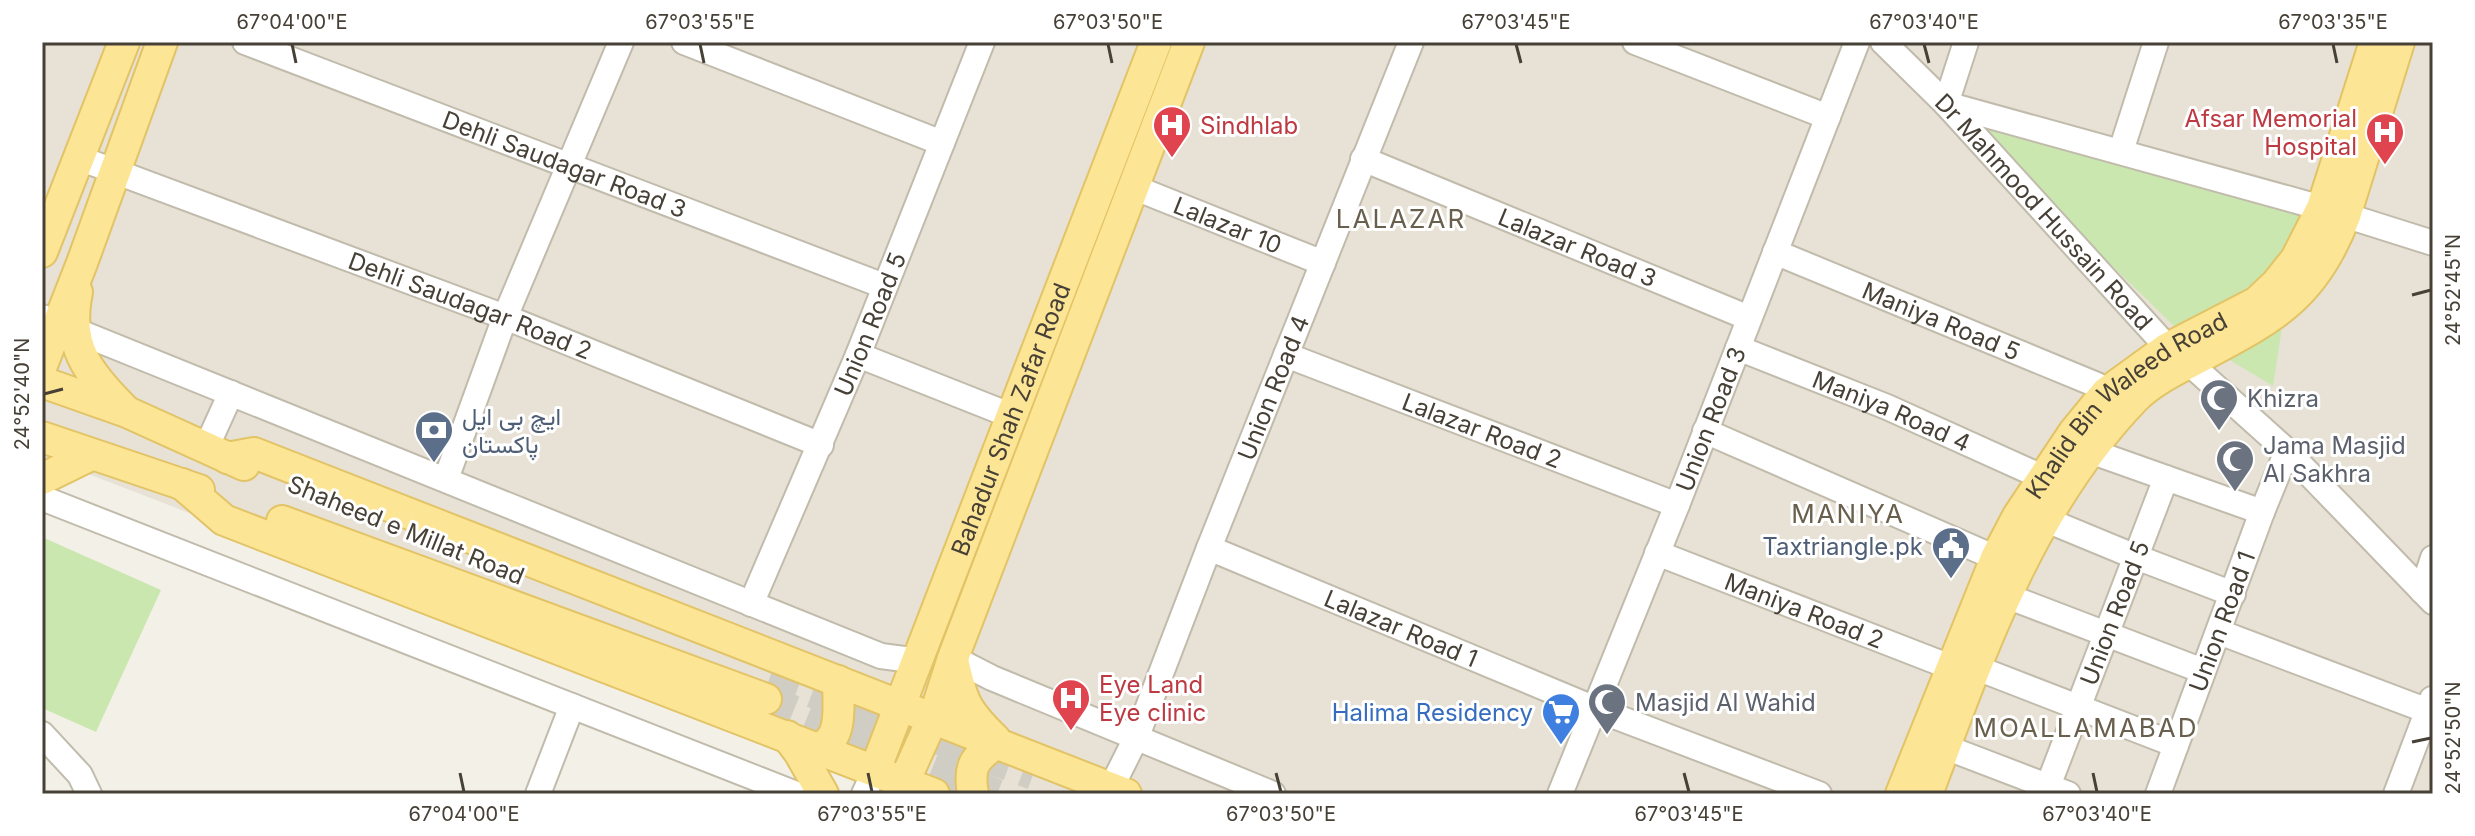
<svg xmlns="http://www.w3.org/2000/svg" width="2475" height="836" viewBox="0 0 2475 836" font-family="Inter,Vazirmatn,sans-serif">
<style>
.residential{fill:#e7e2d5}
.green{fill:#cbe7b0}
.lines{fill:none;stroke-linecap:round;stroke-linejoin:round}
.major-tunnel{stroke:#d0cdc4;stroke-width:30;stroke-dasharray:30 15;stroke-linecap:butt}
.minor-casing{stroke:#c1bbac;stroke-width:28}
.major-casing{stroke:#e2c366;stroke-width:34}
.minor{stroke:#fff;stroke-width:24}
.major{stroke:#fde596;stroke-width:30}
.ticks{fill:none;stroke:#464036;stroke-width:3}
.labels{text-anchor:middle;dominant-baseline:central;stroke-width:6;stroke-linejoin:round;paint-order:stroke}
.health-label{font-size:24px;fill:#be3a42;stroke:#fff;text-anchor:start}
.street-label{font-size:24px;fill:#464036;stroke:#fff}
.worship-label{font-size:24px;fill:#5b616d;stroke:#fff;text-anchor:start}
.service-label{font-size:24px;fill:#4e5e75;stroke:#fff;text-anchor:start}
.shop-label{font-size:24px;fill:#366cbe;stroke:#fff;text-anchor:end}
.neighbourhood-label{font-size:26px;letter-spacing:2px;fill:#695f4d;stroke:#fff}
.neatline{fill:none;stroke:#464036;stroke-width:3}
.ticks-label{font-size:20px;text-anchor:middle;fill:#464036}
</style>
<rect width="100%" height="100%" fill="#f3f0e7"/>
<path class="residential" d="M42,42h2391v752h-1518l-873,-338z"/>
<path class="green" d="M1946,104l366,99 -12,31 -28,33 -23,20 -73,41z
M2283,321l-10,65 -45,-27z
M42,537l119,53 -65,142 -54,-24z"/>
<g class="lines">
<path class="major-tunnel" d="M770,677l263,98
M766,699l231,95"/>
<defs>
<g id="minor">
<path id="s1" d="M245,42l639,244"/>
<path d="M684,42l258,101"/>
<path d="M1635,42l193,75"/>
<path id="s2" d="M1883,42l63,62 222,244"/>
<path d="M1966,42l-20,62 376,104 111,35"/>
<path d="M2121,151l35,-109"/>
<path id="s3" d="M79,158l426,159 316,128"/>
<path id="s4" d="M1363,159l386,159"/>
<path id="s5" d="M1133,187l190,76"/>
<path id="s6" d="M1775,252l322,133 9,8"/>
<path d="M42,317l839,339 38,5"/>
<path id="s7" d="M1738,348l149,59 155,70"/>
<path d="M858,355l154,61"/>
<path id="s8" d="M1286,355l391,150"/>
<path d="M2189,363l98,88 146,151"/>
<path d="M1705,431l291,127"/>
<path d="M206,448l25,-55"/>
<path d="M2090,451l172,61"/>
<path d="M446,479l59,-162 116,-275"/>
<path d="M42,498l754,296"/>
<path d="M2044,519l92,38 97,37"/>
<path id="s9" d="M1209,548l384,160 226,86"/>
<path id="s10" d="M1657,553l296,115"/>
<path d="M2422,591l11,-33"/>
<path d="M2004,595l199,76"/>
<path id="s11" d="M751,604l107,-249 124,-313"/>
<path d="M2219,632l209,79"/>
<path d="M953,658l39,20 281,116"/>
<path d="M1977,668l199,77"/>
<path d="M42,734l38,41 9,19"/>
<path d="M1945,747l123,47"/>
<path id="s12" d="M1111,788l26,-52 72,-188 202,-506"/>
<path d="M538,794l34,-88"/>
<path d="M864,794l11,-24"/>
<path id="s13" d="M1560,794l117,-289 180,-463"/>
<path id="s14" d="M2045,794l121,-316"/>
<path id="s15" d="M2158,794l104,-282 25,-61"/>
<path d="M2396,794l36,-95"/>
</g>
<g id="major">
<path d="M42,252l82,-210"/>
<path d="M77,292c-11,53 10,80 46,116"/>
<path d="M42,365l40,-102 80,-221"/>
<path d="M42,382l85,30 117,53"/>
<path d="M42,437l157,53"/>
<path d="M227,458l27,-5 872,341"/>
<path d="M42,479l49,-24"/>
<path d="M182,484l42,36 710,274"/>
<path d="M282,521l484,178"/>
<path d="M953,660c9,41 12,50 42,79"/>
<path d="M787,736l12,16 24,42"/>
<path d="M813,748c32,-2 25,-44 25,-67"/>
<path id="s16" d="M875,770l281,-728"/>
<path d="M904,782l32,-71 17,-53 236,-616"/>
<path d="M973,794c-5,-28 1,-35 23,-51"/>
<path id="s17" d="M1901,794l95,-236 22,-42 56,-84 32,-39 62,-45 89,-46 19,-18 20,-25 26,-51 53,-166"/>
<path d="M1927,794c53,-140 102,-286 208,-396 17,-17 40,-28 61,-39 75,-40 117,-59 149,-143l54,-174"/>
</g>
</defs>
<use href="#minor" class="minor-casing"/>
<use href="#major" class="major-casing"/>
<use href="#minor" class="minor"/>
<use href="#major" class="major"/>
</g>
<path class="ticks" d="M292,44l4,19M700,44l4,19M1108,44l4,19M1516,44l5,19M1924,44l5,19M2333,44l4,19M2412,295l19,-5M44,394l19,-5M2412,742l19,-4M460,773l4,19M868,773l4,19M1276,773l5,19M1684,773l5,19M2093,773l4,19"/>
<defs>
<symbol id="hospital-pin" viewBox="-11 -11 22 30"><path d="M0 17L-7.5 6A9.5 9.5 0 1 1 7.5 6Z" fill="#e0444e" stroke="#fff"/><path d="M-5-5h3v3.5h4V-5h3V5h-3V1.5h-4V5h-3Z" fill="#fff"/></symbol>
<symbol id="mosque-pin" viewBox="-11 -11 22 30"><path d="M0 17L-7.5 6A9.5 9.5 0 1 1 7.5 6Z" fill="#6b7280" stroke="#fff"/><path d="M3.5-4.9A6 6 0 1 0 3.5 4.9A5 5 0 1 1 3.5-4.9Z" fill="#fff"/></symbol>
<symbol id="bank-pin" viewBox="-11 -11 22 30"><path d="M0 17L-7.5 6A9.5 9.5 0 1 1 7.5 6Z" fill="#5c6f8a" stroke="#fff"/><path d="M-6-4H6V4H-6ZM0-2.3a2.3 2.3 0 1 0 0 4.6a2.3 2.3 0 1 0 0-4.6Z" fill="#fff"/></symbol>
<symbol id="civic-pin" viewBox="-11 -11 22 30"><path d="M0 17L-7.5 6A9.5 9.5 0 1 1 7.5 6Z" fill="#5c6f8a" stroke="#fff"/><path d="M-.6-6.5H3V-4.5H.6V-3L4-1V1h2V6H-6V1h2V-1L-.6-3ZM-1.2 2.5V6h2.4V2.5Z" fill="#fff"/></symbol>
<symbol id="supermarket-pin" viewBox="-11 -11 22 30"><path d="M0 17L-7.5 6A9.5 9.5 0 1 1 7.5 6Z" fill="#3f7fe0" stroke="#fff"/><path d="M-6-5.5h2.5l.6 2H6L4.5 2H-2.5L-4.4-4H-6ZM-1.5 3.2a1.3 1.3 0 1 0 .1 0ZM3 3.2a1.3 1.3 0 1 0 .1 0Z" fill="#fff"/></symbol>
</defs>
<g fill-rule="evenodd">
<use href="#hospital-pin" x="1150" y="103" width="44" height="60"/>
<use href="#hospital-pin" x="2363" y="110" width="44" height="60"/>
<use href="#mosque-pin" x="2197" y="376" width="44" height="60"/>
<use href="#bank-pin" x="412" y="408" width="44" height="60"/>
<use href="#mosque-pin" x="2213" y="437" width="44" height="60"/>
<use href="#civic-pin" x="1929" y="524" width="44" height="60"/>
<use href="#hospital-pin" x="1049" y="676" width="44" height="60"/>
<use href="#mosque-pin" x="1585" y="680" width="44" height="60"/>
<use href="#supermarket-pin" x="1539" y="690" width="44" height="60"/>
</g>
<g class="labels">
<g class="health-label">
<text x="2357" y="118" text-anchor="end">Afsar Memorial<tspan x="2357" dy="28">Hospital</tspan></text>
<text x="1200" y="125">Sindhlab</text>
<text x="1099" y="684">Eye Land<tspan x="1099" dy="28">Eye clinic</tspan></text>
</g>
<g class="street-label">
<text stroke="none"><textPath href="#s1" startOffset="342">Dehli Saudagar Road 3</textPath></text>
<text stroke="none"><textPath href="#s2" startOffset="234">Dr Mahmood Hussain Road</textPath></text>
<text stroke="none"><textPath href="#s5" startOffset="102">Lalazar 10</textPath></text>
<text stroke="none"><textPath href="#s4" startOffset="232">Lalazar Road 3</textPath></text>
<text stroke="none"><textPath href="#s3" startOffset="418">Dehli Saudagar Road 2</textPath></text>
<text stroke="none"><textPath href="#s6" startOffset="180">Maniya Road 5</textPath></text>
<text stroke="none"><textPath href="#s11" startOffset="304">Union Road 5</textPath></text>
<text stroke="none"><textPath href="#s12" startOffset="432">Union Road 4</textPath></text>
<text stroke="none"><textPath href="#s17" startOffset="460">Khalid Bin Waleed Road</textPath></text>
<text stroke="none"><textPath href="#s7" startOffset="166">Maniya Road 4</textPath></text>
<text stroke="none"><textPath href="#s16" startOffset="376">Bahadur Shah Zafar Road</textPath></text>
<text stroke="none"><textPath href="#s13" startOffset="404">Union Road 3</textPath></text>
<text stroke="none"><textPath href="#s8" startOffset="210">Lalazar Road 2</textPath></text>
<text transform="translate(406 530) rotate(22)">Shaheed e Millat Road</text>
<text stroke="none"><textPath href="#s10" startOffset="158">Maniya Road 2</textPath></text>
<text stroke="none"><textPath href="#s14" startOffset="194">Union Road 5</textPath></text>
<text stroke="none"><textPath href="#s15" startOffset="184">Union Road 1</textPath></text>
<text stroke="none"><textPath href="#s9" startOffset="208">Lalazar Road 1</textPath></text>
</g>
<g class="worship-label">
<text x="2247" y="398">Khizra</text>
<text x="2263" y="445">Jama Masjid<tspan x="2263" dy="28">Al Sakhra</tspan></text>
<text x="1635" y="702">Masjid Al Wahid</text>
</g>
<g class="service-label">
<text x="462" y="416">ایچ بی ایل<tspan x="462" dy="28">پاکستان</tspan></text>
<text x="1923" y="546" text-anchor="end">Taxtriangle.pk</text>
</g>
<g class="shop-label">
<text x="1533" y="712">Halima Residency</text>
</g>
<g class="neighbourhood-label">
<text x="1401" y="218">LALAZAR</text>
<text x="1848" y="513">MANIYA</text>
<text x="2086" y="727">MOALLAMABAD</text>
</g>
</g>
<rect width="2475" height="836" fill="none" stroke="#ffffff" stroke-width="88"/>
<rect x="44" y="44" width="2387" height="748" class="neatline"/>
<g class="ticks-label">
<text x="292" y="29">67°04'00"E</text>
<text x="700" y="29">67°03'55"E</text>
<text x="1108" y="29">67°03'50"E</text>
<text x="1516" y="29">67°03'45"E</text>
<text x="1924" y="29">67°03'40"E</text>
<text x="2333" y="29">67°03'35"E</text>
<text transform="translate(2453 290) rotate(-90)" y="7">24°52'45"N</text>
<text transform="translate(22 394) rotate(-90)" y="7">24°52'40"N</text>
<text transform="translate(2453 738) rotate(-90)" y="7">24°52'50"N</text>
<text x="464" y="821">67°04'00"E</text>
<text x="872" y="821">67°03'55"E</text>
<text x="1281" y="821">67°03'50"E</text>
<text x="1689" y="821">67°03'45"E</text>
<text x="2097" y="821">67°03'40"E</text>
</g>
</svg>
